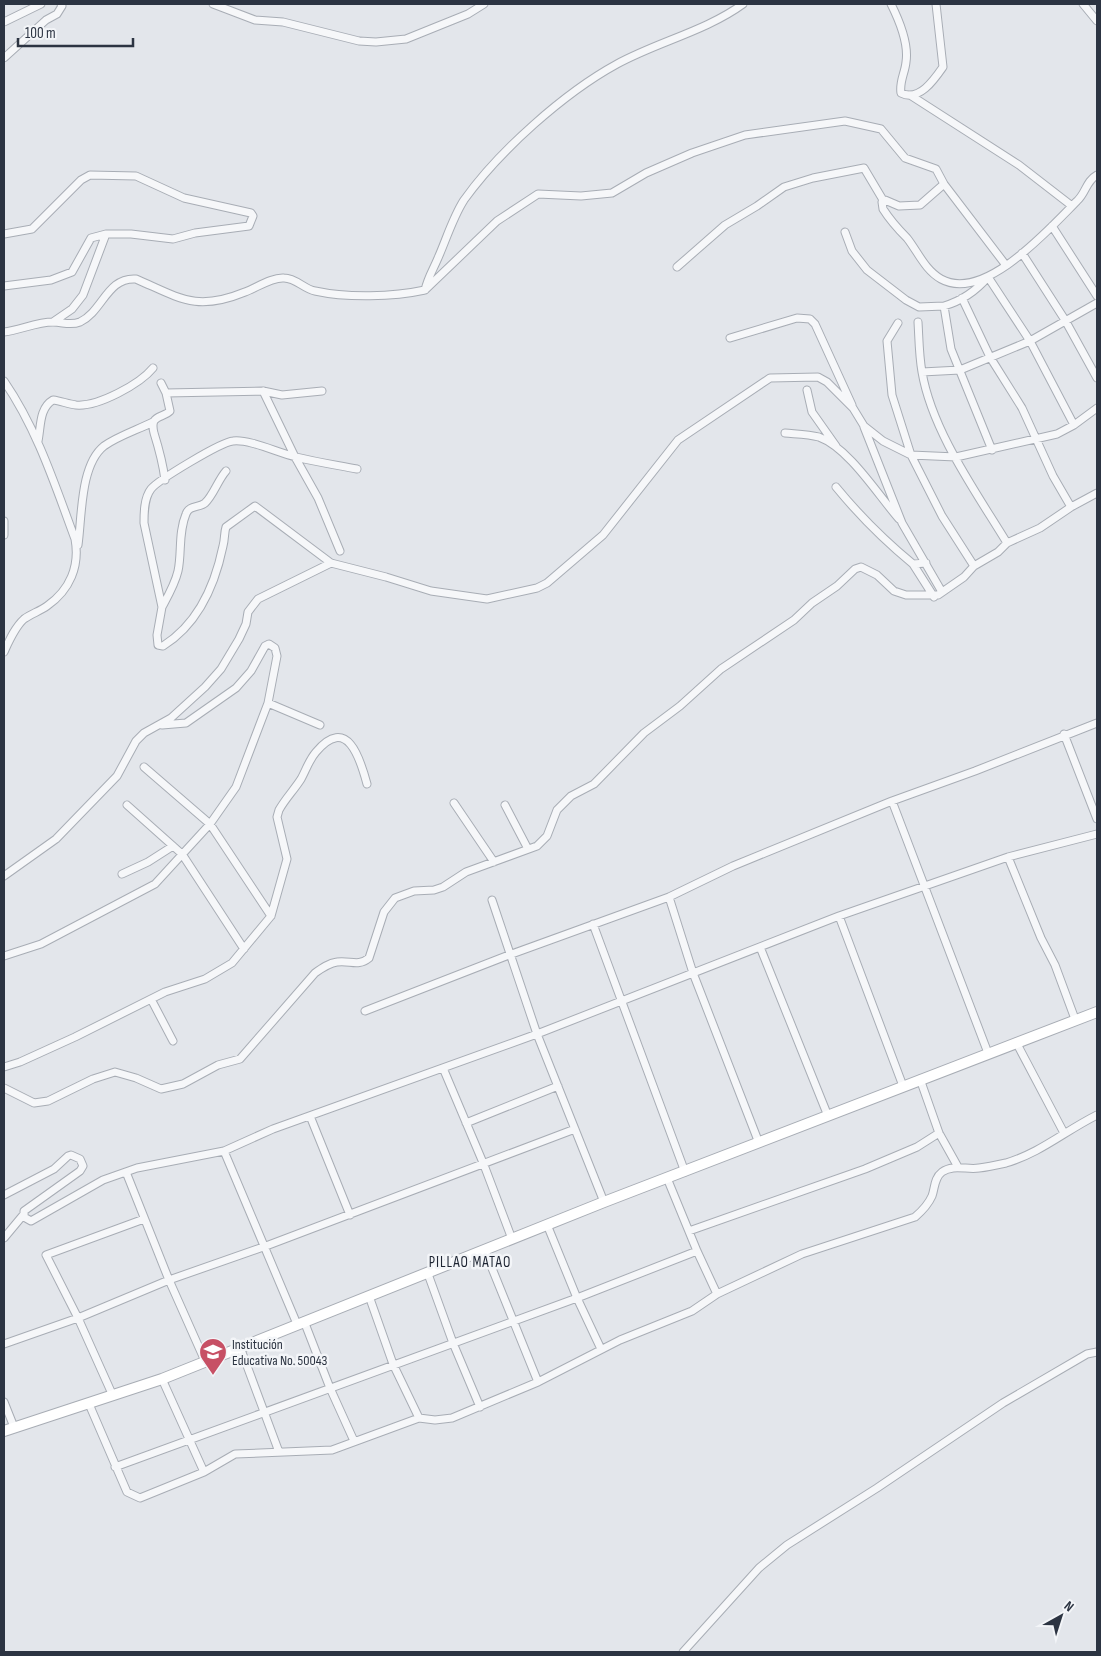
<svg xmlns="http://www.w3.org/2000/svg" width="1101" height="1656" viewBox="0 0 1101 1656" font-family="'Sofia Sans Condensed',sans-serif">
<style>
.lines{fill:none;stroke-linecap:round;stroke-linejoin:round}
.street-casing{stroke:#a8adb5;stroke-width:9}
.secondary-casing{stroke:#a8adb5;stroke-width:12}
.street{stroke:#f6f7f9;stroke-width:7}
.secondary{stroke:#fff;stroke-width:10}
.labels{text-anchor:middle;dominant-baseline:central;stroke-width:5;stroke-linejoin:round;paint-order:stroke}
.poi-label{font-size:14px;fill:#2c3442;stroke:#f3f5f8;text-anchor:start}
.neighbourhood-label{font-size:15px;letter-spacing:1px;fill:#1e2533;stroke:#f3f5f8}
</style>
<rect width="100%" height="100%" fill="#e3e6eb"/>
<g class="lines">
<defs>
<path id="street" d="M213,4l42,16 28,2 76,19 17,1 30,-3 62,-25 16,-10
M743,4c-37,27 -86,38 -126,60 -53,29 -118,87 -153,136 -11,17 -18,40 -26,58 -5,12 -10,19 -13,32l72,-69 41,-27 43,2 31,-3 34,-20 46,-20 53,-18 100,-14 36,8 24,29 31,11 8,15 -24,21 -21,1 -14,-6 -3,2 1,7c7,11 15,20 24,29 11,14 18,32 34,41 43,24 108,-50 136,-78 9,-8 9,-20 20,-26
M891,4c8,16 18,39 15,58 -1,11 -7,20 -5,31 18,9 33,-13 42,-26l-7,-63
M1083,4l14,17
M4,22l37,-18
M4,58l42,-38 11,-6 5,-8 -1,-2
M910,95l109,70 53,41
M944,184l61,80
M1052,226l45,70
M845,232l7,19 15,19 39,30 13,7 25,-1 7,43 41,101
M4,234l28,-5 49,-49 9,-5 46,1 48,22 67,15 2,3 -4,10 -54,7 -22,6 -42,-5h-25l-23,61 -11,14 -19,13
M1022,253l43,67 32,58
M677,267l48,-42 32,-19 27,-19 29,-9 51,-10 19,32
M4,286l47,-6 21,-8 19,-34 15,-4
M962,298l28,59 32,51 31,68 18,31
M944,306c17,-5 32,-15 44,-29l42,64 44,84
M918,322c1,16 1,33 4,50 10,59 54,120 85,171
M898,323l-11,18 5,54 19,60 31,61 32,50
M4,332c16,-2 33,-10 49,-10 10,0 17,4 27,0 23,-11 27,-45 56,-43 44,19 60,33 109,13 11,-4 27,-15 39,-14 12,0 20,11 31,13 32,7 78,6 110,-1
M730,338l67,-20 13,1 5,5 37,81
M922,372l38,-2 70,-29 67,-38
M4,381c33,48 51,104 71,158 5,27 -5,51 -28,67 -7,5 -16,8 -23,13 -9,8 -15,22 -20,33
M161,383l5,10 97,-2 19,4 40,-4
M807,390l5,22 24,34
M263,391l32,66 23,41 22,53
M864,427l38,96 40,69
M785,433c11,1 23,1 34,4 30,11 59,58 80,82
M38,441c3,-14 1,-33 15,-41 8,1 15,4 23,5 22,2 64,-21 77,-37
M357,469c-21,-4 -41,-7 -61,-12 -18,-4 -46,-18 -63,-16 -12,1 -75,39 -82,48 -7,9 -7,24 -7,34l18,84 -5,28 1,10 5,1c35,-22 52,-61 60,-100 2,-7 1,-13 3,-19l29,-21 76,57 55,14 45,14 56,8 50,-11 10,-5 56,-48 75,-95 92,-62 48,-1 9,5 26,26 11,18 19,15 28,14 45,2 101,-23 17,-9 23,-17
M165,480c-2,-16 -6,-31 -11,-47 -1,-4 -2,-8 0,-12 3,-5 11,-5 16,-10l-4,-18
M836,487c23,28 49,54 77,77l13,-1
M4,521v14
M78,545c4,-28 2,-80 26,-99 14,-10 33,-16 49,-24
M913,564l21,33
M162,607c6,-11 13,-23 16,-36 4,-18 0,-38 8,-57 3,-9 13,-6 19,-11 8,-7 13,-23 21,-32
M268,703l52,22
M1064,734l33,85
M144,767l66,57 61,92
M892,801l96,252
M454,803l40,59
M127,805l55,49 62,95
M505,805l23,44
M1008,857l33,81 14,27 20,54
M122,874l26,-12 25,-16
M4,876l52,-37 61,-63 19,-35 8,-8 27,-15 34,-31 16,-18 18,-30 7,-15 2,-12 10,-13 73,-36
M669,897l24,76 66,170
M492,900l45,134 67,168
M839,916l64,170
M593,924l92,248
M760,947l68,169
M4,956l37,-12 114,-60 55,-60 26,-37 32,-84 9,-47 -2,-8 -6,-4 -4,2 -14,25 -15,17 -50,35 -24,2
M151,999l22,42
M365,1011l144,-56 160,-58 64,-31 159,-65 83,-30 122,-48
M1016,1042l48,91
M4,1067l16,-5 55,-25 90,-45 40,-13 27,-16 39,-47 16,-57 -10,-42 2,-7c6,-11 15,-20 22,-31 5,-9 8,-19 15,-27 31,-37 44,6 51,32
M443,1068l41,97 28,74
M920,1079l19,54 19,34
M4,1088l30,15 14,-2 45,-22 22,-7 21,6 25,11 22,-5 35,-19 22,-6 75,-86c7,-5 14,-10 22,-11 13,-2 21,5 32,-4l15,-46 11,-14 19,-7 20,-1 9,-3 23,-15 71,-26 10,-10 10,-26 14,-14 23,-12 50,-51 36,-27 41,-37 73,-49 18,-17 25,-17 18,-17 6,-2 16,8 17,16 12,4h32l26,-18 10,-11 24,-14 9,-9 33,-15 31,-21 26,-14
M310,1116l40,99
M466,1123l92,-37
M224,1151l73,173
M126,1172l43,108 36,81
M667,1178l30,73 20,43 85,-40 113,-37c7,-6 13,-12 17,-21 3,-8 2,-18 10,-24 11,-8 25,-2 37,-4 9,-1 18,-3 27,-5 34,-10 59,-32 91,-48
M4,1195l50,-26 14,-13 3,-1 9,4 3,7 -3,5 -56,40v6l7,4 72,-41 34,-12 87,-17 49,-22 264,-95 302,-118 169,-59 89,-23
M548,1227l29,71 24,51
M689,1231l176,-62 52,-22 22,-14
M4,1238l20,-24
M485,1251l53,131
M428,1274l25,69 27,64
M369,1296l24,68 26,54
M304,1321l26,67 24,53
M4,1344l74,-26 91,-38 97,-34 309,-117
M240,1347l39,105
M162,1379l42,93
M113,1396l-35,-78 -32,-63 98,-36
M4,1402l10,25
M89,1404l38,88 13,6 64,-26 31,-18 97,-4 87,-32 16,2 17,-2 86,-36 82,-42 72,-29 25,-17
M115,1467l462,-169 120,-47
M683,1652l76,-84 28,-23 90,-57 126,-85 84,-49 10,-2"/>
<path id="secondary" d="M4,1431l158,-52 442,-177 493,-190"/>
</defs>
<use href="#street" class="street-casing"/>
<use href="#secondary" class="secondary-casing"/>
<use href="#street" class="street"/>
<use href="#secondary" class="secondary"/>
</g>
<defs>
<symbol id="school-pin" viewBox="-11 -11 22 30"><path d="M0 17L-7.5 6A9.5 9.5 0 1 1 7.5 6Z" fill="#c75065" stroke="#f3f5f8"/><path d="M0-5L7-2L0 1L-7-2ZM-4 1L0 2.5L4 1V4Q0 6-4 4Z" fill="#fff"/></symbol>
</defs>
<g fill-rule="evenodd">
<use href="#school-pin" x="197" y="1336" width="32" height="43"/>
</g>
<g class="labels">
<g class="poi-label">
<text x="232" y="1344">Institución<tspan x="232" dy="16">Educativa No. 50043</tspan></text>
</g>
<g class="neighbourhood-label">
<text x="470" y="1262">PILLAO MATAO</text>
</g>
</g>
<rect width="1101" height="1656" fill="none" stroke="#2c3442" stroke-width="10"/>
<g transform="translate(1061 1616) rotate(39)" stroke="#f3f5f8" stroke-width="4" paint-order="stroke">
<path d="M0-4L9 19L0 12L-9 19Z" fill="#2c3442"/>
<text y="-8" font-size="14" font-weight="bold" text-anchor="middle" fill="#2c3442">N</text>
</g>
<path d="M18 38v8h115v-8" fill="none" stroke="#2c3442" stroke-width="2.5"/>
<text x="25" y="38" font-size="15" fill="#2c3442" stroke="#f3f5f8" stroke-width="4" paint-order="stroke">100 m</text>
</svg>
